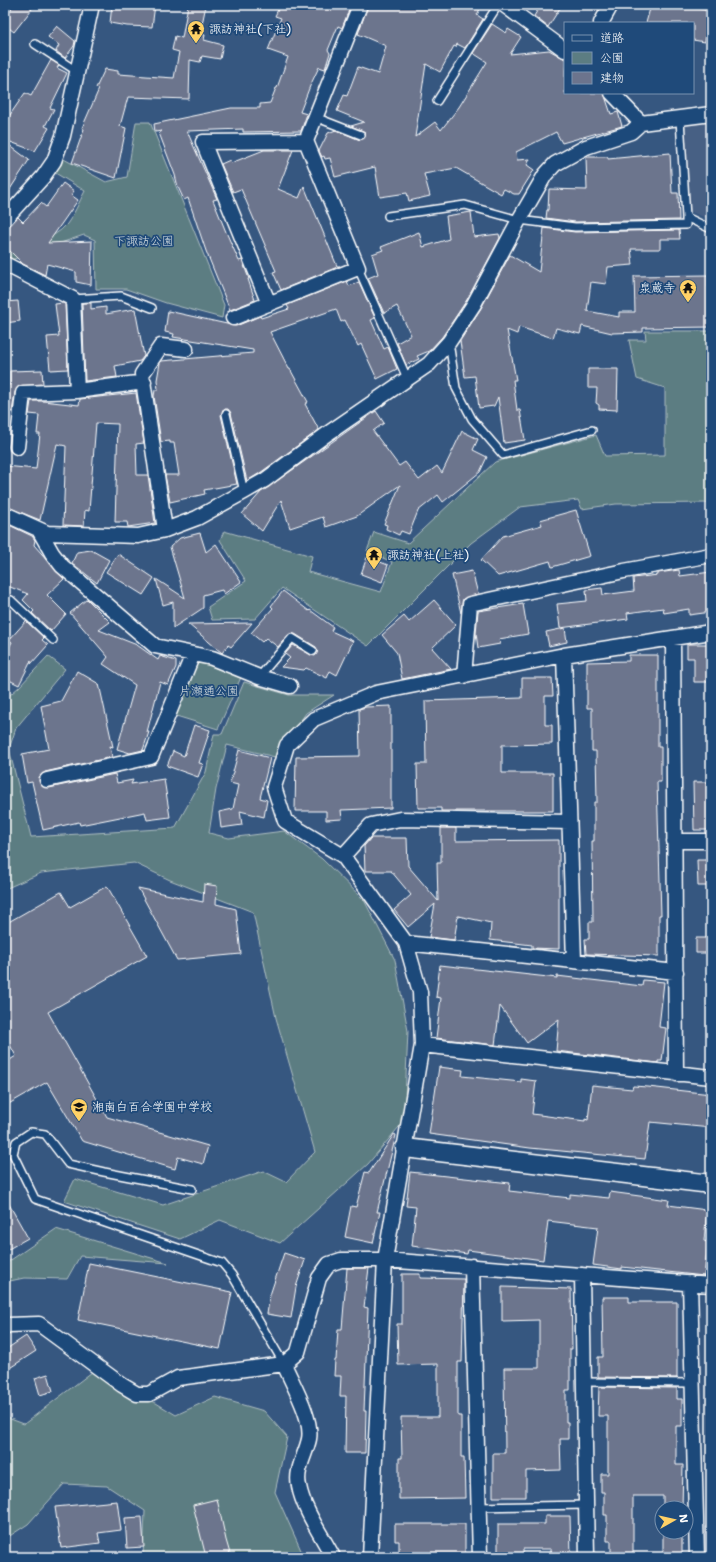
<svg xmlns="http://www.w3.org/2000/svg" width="716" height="1562" viewBox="0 0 716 1562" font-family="'Shantell Sans','Klee One',sans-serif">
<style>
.built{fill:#466084}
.green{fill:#5c7d82;stroke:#aebec0}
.building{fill:#6c748d;stroke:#fff}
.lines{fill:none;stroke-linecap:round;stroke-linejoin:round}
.service-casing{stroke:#fff;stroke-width:10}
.minor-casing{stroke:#fff;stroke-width:17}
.tertiary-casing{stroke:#fff;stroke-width:21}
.service{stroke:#1f4a7a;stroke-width:7}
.minor{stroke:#1f4a7a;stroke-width:14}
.tertiary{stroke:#1f4a7a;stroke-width:18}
.labels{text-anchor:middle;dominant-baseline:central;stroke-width:3.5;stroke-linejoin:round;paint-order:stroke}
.poi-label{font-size:12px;fill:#fff;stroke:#1f4a7a;text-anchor:start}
.park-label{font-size:12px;fill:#d6dee0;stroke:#1f4a7a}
</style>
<rect width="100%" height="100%" fill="#365780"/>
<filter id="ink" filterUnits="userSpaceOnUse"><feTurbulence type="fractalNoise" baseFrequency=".025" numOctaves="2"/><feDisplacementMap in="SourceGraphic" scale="8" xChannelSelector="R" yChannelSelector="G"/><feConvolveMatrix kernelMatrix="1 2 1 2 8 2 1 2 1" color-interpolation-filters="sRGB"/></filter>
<g filter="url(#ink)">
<path class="built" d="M711,119v101l-22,-9 -5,-87z"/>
<path class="green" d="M136,122h14l74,183 -2,13 -56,-15 -40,-14h-30l-1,-49 -11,-5 -76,26 -3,-9c20,-6 48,-11 62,-28 7,-9 12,-22 18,-33l-33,-20 8,-14 46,25 21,-5z
M645,331h66v172l-95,1 -34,5 -4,-9 -58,7 -49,36 -103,103 -86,-58 -27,31 -43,1 -4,-13 38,-26 -26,-41 4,-9 88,25 -4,16 73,20 11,-30 -25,-11 7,-19 34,11 87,-81 101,-27 9,21 60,-1v-67l-28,-9 -8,-39h17z
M48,656l17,13 -49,59 -7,21 22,88 144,-9 31,-56 8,-38h8l22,-52 45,13h45l-28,18 -31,44 -48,-12 -11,44 -7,44 20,5 55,-7 38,28 42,41 31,60 13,71 -4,90 -36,43 -88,79 -60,-23 -40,19 -116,-38 11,-22 88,26 100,-34 23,11 29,-30 -39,-134 -23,-106 -83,-32 -36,-17 -93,10 -36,16v-190l14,-12z
M195,660l47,15 -24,54 -45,-14z
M56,1229l112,34 -88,-7 -13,23 -43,-1 -19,4v-18z
M92,1372l64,31 20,12 39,-18 49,14 23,26 -12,55 29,65h-161l2,-46 -38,-25 -43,-2 -36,40 -23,15v-122l19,7z"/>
<path class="building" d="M14,5h21l-21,27 -9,-7v-8z
M112,5h43l-3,22 -25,-1 -17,-3z
M188,5h18l-6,29 5,1 -1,5 19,5 -3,14 -18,-3 -2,6 -10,-2 -1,39 -61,-2 -8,29 6,2 -10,50 -44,-15 12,-34 -2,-1 17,-39 -3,-1 9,-19 13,2v3l56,4 5,-26 -7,-2 3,-14 7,2z
M280,5h71l-9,23 -4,-2 -10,24 2,3 -5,16 -6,-2 -9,19 -10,26 7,2 -6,17 -58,1v-3l-56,2 30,68 -4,1 13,32 13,29 3,-1 7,19h-1l7,21 -25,10 -24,-59 -18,-53 -4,2 -6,-13 -3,-12 -16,-42 3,-2 -7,1 -1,-8 77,-16h29v-4l10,-1 6,-15h1l11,-31 -20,-7 13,-32 -6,-2z
M368,5h114l-5,10 6,4 -18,29 -8,-4 -1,3 -2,-1 -14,26 -14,-8 -11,73 20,-15 6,8 18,-23 28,-45 -14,-9 19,-29 14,9 2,-4 13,8 -11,17 39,-4 16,9v34h39l7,21 7,-2 4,14 -60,17 -6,-11 -40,20 1,8 13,-1 -3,6 7,5 -15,24h-5l-10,-5 -3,5 -45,-26 -32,6 6,22 -21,5 -2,-8 -27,4 -5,-30 -40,10 -5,-19 -5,1 -1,-3 -2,1 -3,-6 9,-18 8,-3 24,10 5,-3v-5l-14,-6 13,-4 -27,-11 7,-16 3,1 11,-29 20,7 8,-28 -28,-12z
M541,5h21l-14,22 -14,-11z
M651,5h30l29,6 -5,31 -12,-2v-17h-47z
M57,26l18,15 -1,5 -9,12 -9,-7 3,-6 -11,-8z
M51,60l8,5 -2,3 10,5 -17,35 4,1 -9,17 4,2 -14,23 -30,-11v-18l20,-29 6,3z
M5,142l24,18 -24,37z
M264,150h29l-15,39 21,9 5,-12 33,80h3l-59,24 -8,-18 3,-1 -35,-82 -8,3 -12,-28 9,-4 1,3z
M670,153l2,40h6l1,27 -104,2 -29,-4 1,-8h1l1,-21 38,1 -1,-33h22v2z
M63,183l11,8 -3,4 7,5 -30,43 44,-2 -1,44 -15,-3v-10l-29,-8 -2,11 -22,-11 -18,-18v-17l13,-12 5,5 18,-19 5,4z
M471,212l3,25 25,-3 1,4 -33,62 -25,37 -13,14 -12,5 2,3 -13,6 -9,-22 14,-8 -14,-29 -13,7 -16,-35 10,-4 -6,-20 11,-4 -2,-3 38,-15 4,15 26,-8 -3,-23z
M544,228l31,4 104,-2 1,9h-20v10h-29l2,16 -25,2 -2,17 -15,-2 -4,29 32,6v-5h16l-1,-36 74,-1v12h3v40l-68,1v4l-31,1 -30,-7 -2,8 -24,-6 -3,10 -34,-11 -2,7 -10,-4 9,50h-3l4,30h3l5,30 -21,3 -6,-46 -4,9 -15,2 -4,-32 -10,1 -5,-36 21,-33 29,-53 29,17z
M347,281l2,5 10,-4 16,36 -4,2 13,29 4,-2 9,22 -20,10 -16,-35 -3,2 -13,-26 -4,2 -5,-13 -66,23 19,37h1l18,33 -3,2 14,26 -59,43 -13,8 -16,-68 -3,-4h-3l-4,6 16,69 -33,6 1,4 -35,8 -5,-27h14l-5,-32h-4v-2l-9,1 -7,-46 1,-6h3l-1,-10 3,-17 1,-2 92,-8v-3l-80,-13 1,-3 -9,-2 3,-21 68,15 24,-10 1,2 28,-9 -2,-4z
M18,301l2,20 -15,2v-21z
M63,303l2,1 3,65 -18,1 -3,-33 12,-1 -4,-32z
M82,303h9v6l15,-2v7l29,-5 9,47 -4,5 -25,5 2,11 -32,4z
M588,369h30l-1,41 -18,-1v-4l-3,-2 1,-15h-9z
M42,370l1,14 -24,2 -4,6 -3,20 -7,-1v-27l5,1v-14z
M136,393l8,50 -8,1 1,31h11l7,48 -27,4 -1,-5h-12l3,-98 -22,-1 -7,88 -4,-1 -1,16 -21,-1 3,-79 -9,-2 -17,76 -35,-14v-40l31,3 4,-35h-3l2,-19 -10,-1 2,-13h12l36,4 1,-6z
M376,411l8,12 -11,8 26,35 6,-4 14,18 18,-14 5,7 20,-42 16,8 -5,11 14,7 -7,15 -37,30 -5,-7 -20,16 -9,23 -8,-3 -2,4 -13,-6 1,-4 -3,-1 16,-39 -43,31 -31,11 -3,-10 -33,11 -9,-28 -19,31 -20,-17 19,-22z
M576,510l14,46 -38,11 -2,-6 -52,15 -17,-16 22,-24 39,-11 -2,-5z
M5,523l27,13 3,4 -1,5 30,34 -17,16 19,19 -15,17 -19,-18 2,-2 -11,-11 5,-6 -23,-9z
M200,533l6,19 10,-8 25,38 -17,12 -2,-4 -19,5v13l-30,20v-26l-10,3 -7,-26 29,19 -15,-51 10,-9z
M91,550l18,10 -12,23 -25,-20 5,-11z
M118,554l36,24 -11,17 -37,-23z
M367,557l21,8 -6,17 -21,-8z
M679,570l1,6 31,-4v40l-22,3v-6l-25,4 -1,-5 -36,5 1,6 -68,9 -3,-24 30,-3 -1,-11 16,-2 1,7 31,-4 -1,-13 25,-3v-2z
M472,571l6,23 -15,5 -2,14 -9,-38z
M283,591l26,20 1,-1 23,17 -2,4 22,10 -16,34 -7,-4 -3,7 -21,-10 -2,2 -23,-3 9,-9 -5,-4 8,-9 18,10 4,1 2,-3 -1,-6 -21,-13 -7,1 -10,12 -12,-9 -4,4 -11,-9 22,-25 -2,-2z
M87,599l23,23 -11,8 38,15 21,15 2,-4 16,5v6l-8,18 -8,-3 -13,50h2l-6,18 -13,3 -13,-4 18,-64 -32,-21 5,-7 -38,-44z
M434,600l22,25 -24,23 19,21 -49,10 -5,-26 -15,-18 22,-19 5,6z
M523,604l5,30 -29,5 1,5 -22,4 -2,-15 2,-22z
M26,621l18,17 -2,2 6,5 -17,19v-3l-12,24 -14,-7v-23l7,-13 -3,-2z
M252,623l-21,24 -3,-2 -6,8 -34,-29z
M565,628l2,14 -18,4 -3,-14z
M687,644h24v38h-17v-24h-7z
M629,655h29v92h3v35h-4l4,133h-2v41l-73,-2 -1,-15h4v-17h4l-1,-81h2v-39h3l-1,-51h-4v-43h-5v-46l42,-1z
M77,671l22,13 14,63 -3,-1 2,11 -67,15 -6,5 2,8 8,3 66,-14 2,9 16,-3 -2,4 33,-5 6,38 -23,3 -2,-8 -65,13 -1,-3 -36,8 -11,-48 -5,1 -5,-29 27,-5 -8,-43 20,-5z
M522,678h30l1,18h-8v29h7v19l-50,1v28h51v38h-112v-3h-23l-1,-44h9l-1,-63 97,-3z
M391,706v102l-50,2 1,9 -16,1v-9h-31l1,-54 64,-1 -1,-47 7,-2z
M194,725l16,5 -11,33 4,1 -5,13 -31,-11 6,-15 11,5z
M239,750l31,8 -10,40 7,2 -3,17 -24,-6 2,14 -21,3 -2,-16 14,-3 5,-24 -8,-2z
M693,782h18v48h-17z
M441,828h15v13l103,-1v109l-27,-1v-3l-42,-5 1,-17 -33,-7 -4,24 -25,-3 6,-33 -27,23 -14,-17 17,-15 -20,-24h-26l-1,-25 7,-8h36l1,28 30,35 -1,-38h4z
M697,860h14v26h-13z
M204,884l13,2 -1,18 20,5 5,45 -64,6 -39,-72 65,14z
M107,886l40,70 -99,56 59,105 101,29 -5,18 -25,-7 -3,12 -93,-28 -35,-59 -42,24v-43l11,-7 -11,-20v-112l56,-32 9,15z
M696,938h15v15h-15z
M440,965l117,13v-2l85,10 1,-6 21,2 -5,45 7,1 -4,33h-4v2l-102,-12 3,-32 -32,24 -27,-37 -5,39 -59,-7 5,-40 -5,-1z
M439,1067l24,3 -1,6 59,6v-3l15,2 -4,33 53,7v-2l3,1 4,-35 40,4 1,-3 15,1 63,7v34l-61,-6 -5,37 -115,-11 -101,-14z
M394,1134l2,1 -19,77h3l-7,31 -28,-6 6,-31 5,1 9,-35 4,1z
M410,1172l100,11 -1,8 61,7v-4l39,4 1,-6 59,8 -1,5 39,5 -3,31 4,1 -4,34 -82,-9v2l-29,-4 5,-38 -50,-6 -5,39 -75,-10 -1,4 -55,-8 4,-39 -10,-1z
M5,1197l23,41 -23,13z
M284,1253l21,7 -9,27 -5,31 -24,-4 3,-19z
M89,1263l143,29 -12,57 -142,-29z
M347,1268h22l-5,39 4,1 -4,103h2l-1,42h-20l1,-57h-6l1,-20h-7l1,-16h1l2,-31h4z
M402,1274h18v4l44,1 -2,83h-4v54h3v41h3l1,41 -66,1v-41h3l-1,-41h37v-53l-40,1 -1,-41h5z
M502,1287l69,2 1,60h-2v41h-4v32h2v17h-8l1,31 -35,1v26h-33v-44h12l-1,-85h35v-48l-37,1z
M602,1297h27v5h48v76l-79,-1v-20h5z
M26,1336l10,15 -31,20v-21z
M48,1374l5,17 -13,4 -5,-17z
M599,1387l78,1v11h5v27h-6v39h7l-1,43h-19v-12h-30v61h-22v-16h-4v-26h-3v-23h-3v-18h7v-58h-10z
M217,1499l9,41 5,17h-25l-13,-52z
M117,1501l4,29 -23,3 2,10 -39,5 -6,-41z
M545,1516h25l1,41h-20v-8h-28v8h-25v-33h47z
M142,1517l2,30 -17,1 -2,-30z
M395,1524h70v33h-66v-16h-4z
M663,1532h19v25h-19z"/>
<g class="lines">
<defs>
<path id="service" d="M35,44l43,28
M437,101l61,-96
M315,117l46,18
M680,119l6,98 25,12
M388,216l77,-11 54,15 56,7 111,-2v-8
M358,268l49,110
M73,299l48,-3 31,12
M449,342l7,46 16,31 31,36 89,-25
M226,414l18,78
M5,598l6,2 42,40
M259,677l33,-39 21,13
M192,1189l-88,-17 -36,-8 -23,-30 -14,-2 -15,10 -3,12 22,45 187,64 10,12 52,89
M584,1382l109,1
M478,1507l108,-2"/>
<path id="minor" d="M504,5l61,45
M601,23l10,-18
M612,93l29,30
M5,219l38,-42 11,-16 9,-25 29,-131
M5,264l68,35 4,92
M269,304l-66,-162 103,-1
M233,318l125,-50 -52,-127 54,-136
M17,447l6,-54 54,-2 67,-9
M5,514l42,19 91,3 27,-6 32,-12 47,-26 21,-12 62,-46 102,-70 20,-22 25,-38 45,-84 26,-45 10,-11 31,-17 45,-15 10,-9 70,-9
M39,530l13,23 10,13 93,80 57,12 47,19 31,9
M165,530l-23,-156 19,-28 25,3
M673,638l3,436
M564,655l10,306
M464,676l6,-72 154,-33 87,-16
M47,780l104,-23 42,-103
M674,841h37
M343,856l28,-31 29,-6 169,3
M406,943l270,29
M422,1045l289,32
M472,1266l8,291
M582,1275l5,282
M690,1283l7,274
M5,1327l3,-2 31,-1 83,61 15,9h12l29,-16 106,-14
M333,1557c-11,-21 -30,-48 -34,-71 -4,-16 7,-32 10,-47 4,-20 -17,-56 -25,-75l14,-12 21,-74 10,-14 12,-4h44l326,25
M370,1557l15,-297 37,-215 -2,-53 -14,-49 -63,-87 -58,-35 -11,-34 13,-42 27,-26 62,-26 188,-38 147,-23"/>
<path id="tertiary" d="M405,1148l306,36"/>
</defs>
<use href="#service" class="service-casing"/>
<use href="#minor" class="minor-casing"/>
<use href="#tertiary" class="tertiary-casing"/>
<use href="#service" class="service"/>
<use href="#minor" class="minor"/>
<use href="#tertiary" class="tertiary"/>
</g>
</g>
<defs>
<symbol id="temple-pin" viewBox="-11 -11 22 30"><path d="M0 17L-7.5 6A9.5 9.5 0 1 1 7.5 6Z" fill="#ffd166" stroke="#1f4a7a"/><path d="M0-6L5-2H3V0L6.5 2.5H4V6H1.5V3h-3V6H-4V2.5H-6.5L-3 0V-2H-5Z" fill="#111"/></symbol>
<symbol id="school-pin" viewBox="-11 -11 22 30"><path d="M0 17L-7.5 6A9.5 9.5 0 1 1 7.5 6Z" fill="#ffd166" stroke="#1f4a7a"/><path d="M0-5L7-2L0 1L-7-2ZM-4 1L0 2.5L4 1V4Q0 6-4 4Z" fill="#111"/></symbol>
</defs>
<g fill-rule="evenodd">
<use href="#temple-pin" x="186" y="19" width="20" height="27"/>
<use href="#temple-pin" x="678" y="278" width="20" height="27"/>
<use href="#temple-pin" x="364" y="545" width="20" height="27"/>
<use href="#school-pin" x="69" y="1097" width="20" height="27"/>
</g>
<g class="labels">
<g class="poi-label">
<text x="209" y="29">諏訪神社(下社)</text>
<text x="675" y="288" text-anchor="end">泉蔵寺</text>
<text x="387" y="555">諏訪神社(上社)</text>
<text x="92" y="1107">湘南白百合学園中学校</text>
</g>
<g class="park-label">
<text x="144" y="241">下諏訪公園</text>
<text x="209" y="691">片瀬通公園</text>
</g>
</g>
<rect width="716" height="1562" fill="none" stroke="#1f4a7a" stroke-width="20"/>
<rect x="10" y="10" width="696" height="1542" fill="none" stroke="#fff" stroke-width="1.5" filter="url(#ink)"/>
<rect x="564" y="22" width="130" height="72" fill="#1f4a7a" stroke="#7992af"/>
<rect x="572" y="35" width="20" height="6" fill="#1f4a7a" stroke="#7992af"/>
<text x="600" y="42" font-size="12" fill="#ffffff">道路</text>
<rect x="572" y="52" width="20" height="12" fill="#5c7d82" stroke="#7992af"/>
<text x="600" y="62" font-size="12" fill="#ffffff">公園</text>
<rect x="572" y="72" width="20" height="12" fill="#6c748d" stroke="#7992af"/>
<text x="600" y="82" font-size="12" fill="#ffffff">建物</text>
<g transform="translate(674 1520) rotate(82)"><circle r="19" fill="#1f4a7a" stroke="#7992af"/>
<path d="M0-3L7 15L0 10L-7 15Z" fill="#ffd166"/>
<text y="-6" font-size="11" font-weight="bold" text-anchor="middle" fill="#ffffff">N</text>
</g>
</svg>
